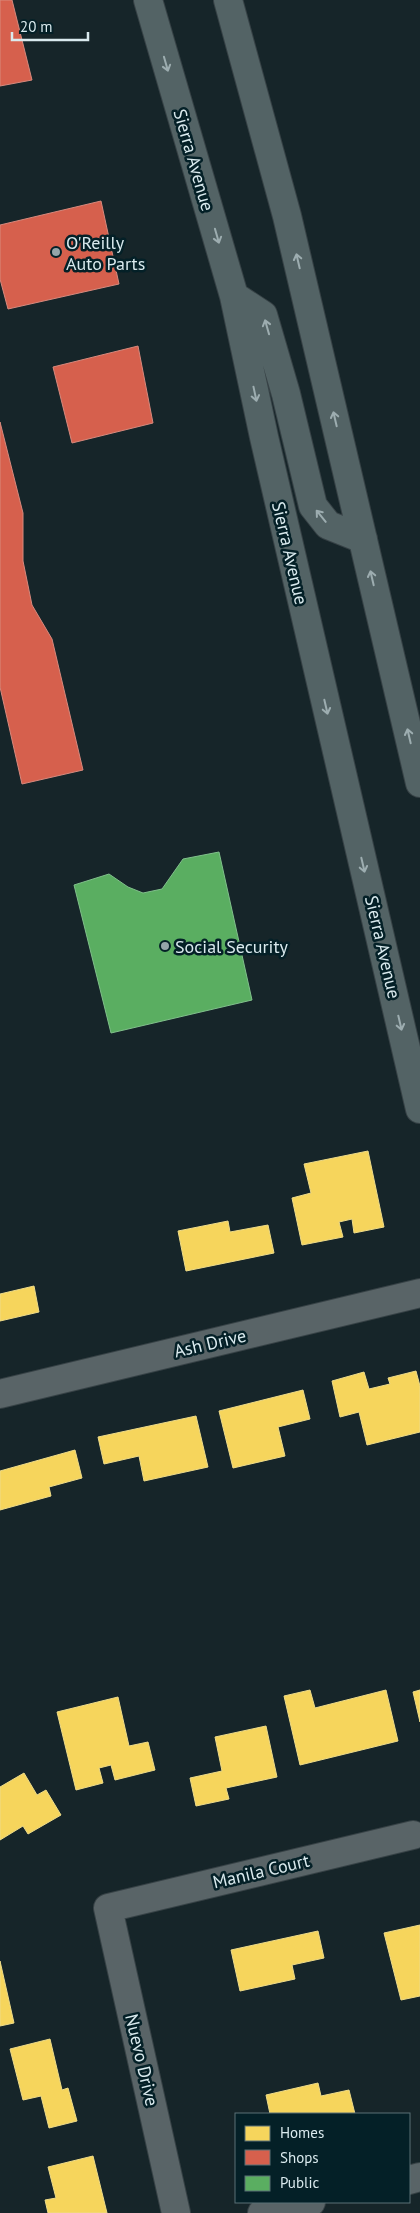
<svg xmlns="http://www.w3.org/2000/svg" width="420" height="2213" viewBox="0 0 420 2213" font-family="'PT Sans',sans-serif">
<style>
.homes{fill:#f6d55c;stroke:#eedb88}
.shops{fill:#d6604d;stroke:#d7897d}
.public{fill:#5aae61;stroke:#80c08b}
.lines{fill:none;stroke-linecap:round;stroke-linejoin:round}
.minor-casing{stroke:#374246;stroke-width:30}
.major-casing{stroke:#374246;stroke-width:30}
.minor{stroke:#596467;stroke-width:28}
.major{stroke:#536365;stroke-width:28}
.oneway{stroke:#9dadb0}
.poi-dot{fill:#95a5a9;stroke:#042027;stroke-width:2}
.labels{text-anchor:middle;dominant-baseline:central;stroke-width:5;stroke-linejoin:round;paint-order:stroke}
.street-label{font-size:18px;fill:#daeaee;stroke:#042027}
.poi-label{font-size:18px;fill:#daeaee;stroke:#042027;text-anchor:start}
</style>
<rect width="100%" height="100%" fill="#162529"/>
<path class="homes" d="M368,1151l16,76 -30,6 -2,-14 -13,3 4,15 -41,8 -10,-47 19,-5 -7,-29z
M228,1221l2,11 38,-7 6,28 -88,18 -8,-40z
M34,1286l5,26 -39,9v-27z
M416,1371l4,15v46l-53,13 -8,-33 -19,5 -8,-36 32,-9 5,17 21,-5 -2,-6z
M303,1390l7,29 -32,8 7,29 -52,12 -14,-57z
M196,1416l12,51 -64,14 -5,-25 -35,8 -6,-27z
M75,1450l7,28 -33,9 2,9 -51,14v-39z
M310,1690l5,18 71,-18 12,51 -98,24 -16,-69z
M420,1690v32l-7,-30z
M118,1697l11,49 19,-4 7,28 -40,10 -4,-15 -12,3 4,15 -27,7 -19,-78z
M266,1726l11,51 -51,11 3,11 -33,7 -6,-28 32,-7 -7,-34z
M24,1773l13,22 9,-5 15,25 -33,19 -5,-8 -23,14v-53z
M420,1925v71l-19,4 -17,-67z
M318,1931l6,27 -32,7 3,14 -55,12 -9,-41z
M0,1961l14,62 -14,3z
M50,2039l12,51 6,-2 9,33 -28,7 -8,-32 -18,4 -13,-51z
M318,2083l3,13 28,-6 6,24h-85l-4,-19z
M93,2156l14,57h-59l-3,-13 11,-2 -8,-31z"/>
<path class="shops" d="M0,0h12l20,80 -32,6z
M101,201l18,83 -111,25 -8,-30v-54z
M138,346l15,77 -81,20 -19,-76z
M0,422l23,91v48l9,44 20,34 31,131 -61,14 -22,-97z"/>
<path class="public" d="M219,852l33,148 -141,33 -37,-148 35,-11 19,13 15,6 19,-4 21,-30z"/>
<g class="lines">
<defs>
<path id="minor" d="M0,1394l420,-101
M409,2180l11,-3
M176,2213l-68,-305 305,-73
M262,2213l49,-11"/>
<path id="major" d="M148,0l86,296 30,141 156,672
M228,0l59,216 133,567
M234,296l29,19 23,79 27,112 15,19 35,14"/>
</defs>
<use href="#minor" class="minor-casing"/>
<use href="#major" class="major-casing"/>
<use href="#minor" class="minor"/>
<use href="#major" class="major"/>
</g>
<defs><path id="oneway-shaft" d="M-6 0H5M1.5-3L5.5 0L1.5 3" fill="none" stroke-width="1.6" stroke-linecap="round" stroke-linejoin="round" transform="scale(1.25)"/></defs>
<g class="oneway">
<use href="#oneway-shaft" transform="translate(166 64) rotate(74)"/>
<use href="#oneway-shaft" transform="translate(217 236) rotate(74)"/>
<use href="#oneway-shaft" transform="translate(298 261) rotate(-103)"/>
<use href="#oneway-shaft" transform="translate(267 327) rotate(-106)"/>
<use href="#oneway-shaft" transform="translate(255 394) rotate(78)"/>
<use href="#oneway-shaft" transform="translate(335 419) rotate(-103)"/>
<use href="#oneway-shaft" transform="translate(321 516) rotate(-129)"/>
<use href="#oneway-shaft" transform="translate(372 578) rotate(-103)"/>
<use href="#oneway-shaft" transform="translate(326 707) rotate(77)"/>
<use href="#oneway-shaft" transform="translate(409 736) rotate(-103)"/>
<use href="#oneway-shaft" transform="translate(363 865) rotate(77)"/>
<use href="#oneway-shaft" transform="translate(400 1023) rotate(77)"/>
</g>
<g class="poi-dot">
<circle cx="56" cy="252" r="5"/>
<circle cx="165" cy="946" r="5"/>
</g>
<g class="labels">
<g class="street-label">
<text transform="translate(194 160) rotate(74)">Sierra Avenue</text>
<text transform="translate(290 553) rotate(77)">Sierra Avenue</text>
<text transform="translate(383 947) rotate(77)">Sierra Avenue</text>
<text transform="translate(210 1343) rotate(-13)">Ash Drive</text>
<text transform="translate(261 1871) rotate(-13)">Manila Court</text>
<text transform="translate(142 2060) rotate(77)">Nuevo Drive</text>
</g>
<g class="poi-label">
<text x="66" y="242">O'Reilly<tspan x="66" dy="21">Auto Parts</tspan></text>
<text x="175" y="946">Social Security</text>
</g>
</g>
<rect x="235" y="2113" width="175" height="90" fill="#042027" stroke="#5a7177"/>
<rect x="245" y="2126" width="25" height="15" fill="#f6d55c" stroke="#5a7177"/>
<text x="280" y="2138" font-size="15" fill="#daeaee">Homes</text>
<rect x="245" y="2150" width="25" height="15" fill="#d6604d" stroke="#5a7177"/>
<text x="280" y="2163" font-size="15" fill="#daeaee">Shops</text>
<rect x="245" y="2176" width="25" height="15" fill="#5aae61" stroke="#5a7177"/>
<text x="280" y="2188" font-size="15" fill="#daeaee">Public</text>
<path d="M12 32v8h76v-8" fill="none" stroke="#daeaee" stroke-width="2.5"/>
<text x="20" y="32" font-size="15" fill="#daeaee" stroke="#042027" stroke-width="4" paint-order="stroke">20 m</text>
</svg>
